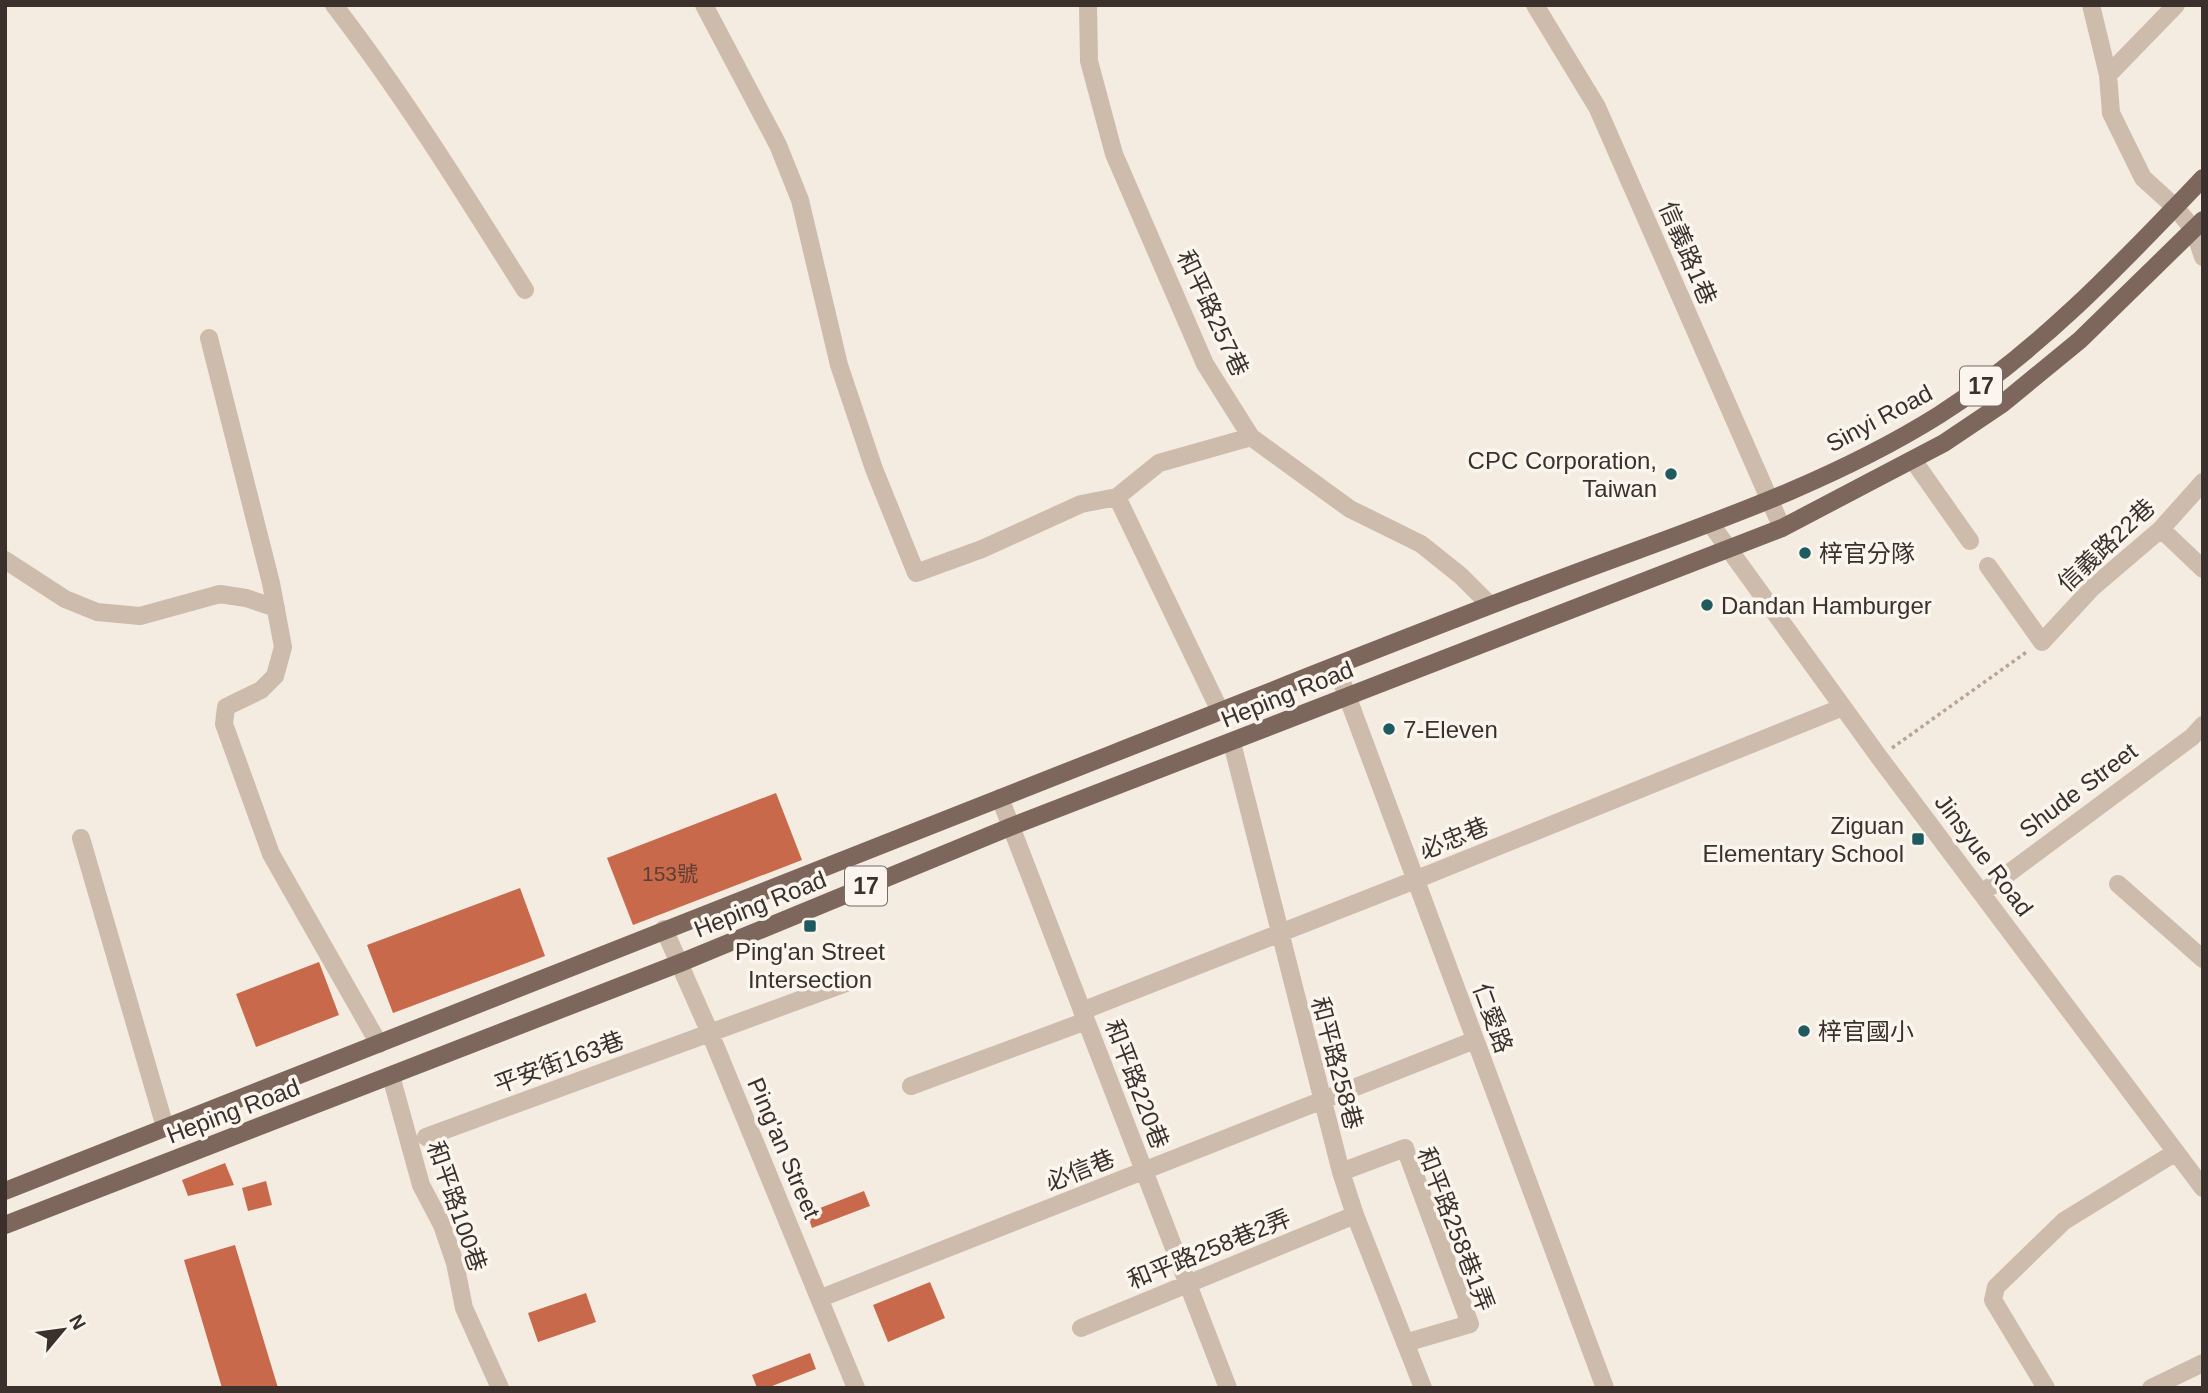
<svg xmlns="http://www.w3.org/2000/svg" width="2208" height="1393" viewBox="0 0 2208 1393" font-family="Arial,'Noto Sans TC',sans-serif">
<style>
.building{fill:#c8694b}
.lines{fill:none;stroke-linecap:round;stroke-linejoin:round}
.path{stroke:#b9a596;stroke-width:3.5;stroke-dasharray:3.5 3.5;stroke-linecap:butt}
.minor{stroke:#cdbbac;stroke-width:18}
.major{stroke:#7d675c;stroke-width:18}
.poi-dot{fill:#1f5a5e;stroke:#fbf5ee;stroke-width:2.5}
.labels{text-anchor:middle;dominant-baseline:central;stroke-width:7;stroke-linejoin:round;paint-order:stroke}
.number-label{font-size:21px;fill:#5e3e33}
.shield{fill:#fbf5ee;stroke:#756b66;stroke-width:2}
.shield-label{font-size:23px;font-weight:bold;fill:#3b302b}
.street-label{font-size:24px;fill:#3b302b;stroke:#fbf5ee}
.poi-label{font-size:24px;fill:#3b302b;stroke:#fbf5ee;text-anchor:start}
</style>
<rect width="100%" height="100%" fill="#f4ebe1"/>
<path class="building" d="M776,793l26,67 -169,65 -26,-67z
M520,888l25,68 -152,57 -26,-68z
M319,962l20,53 -83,32 -20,-53z
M225,1163l9,22 -46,11 -6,-16z
M266,1181l6,24 -24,6 -6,-23z
M864,1191l6,15 -58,22 -5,-15z
M235,1245l43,143h-56l-38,-128z
M930,1282l15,36 -57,24 -15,-37z
M586,1293l10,29 -58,20 -10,-29z
M810,1353l6,16 -49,19h-10l-5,-13z"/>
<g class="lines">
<path class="path" d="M1892,748l136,-97"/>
<path class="minor" d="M334,5c70,91 130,188 191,285
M704,5l74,140 22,55 39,165 35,104 42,104 66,-24 99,-45 36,-7 42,-34 92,-26
M1088,5l1,56 25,93 91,210 46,73 99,72 71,35 40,32 29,29
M1535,5l62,102 185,421
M2091,5l17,70 3,38 32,65 32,29 19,23 9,27
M2108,75l68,-70
M209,338l62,245 12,64 -8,29 -14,14 -35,17 -2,17 47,130 108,190
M1913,460l57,81
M1117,497l103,214
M1710,523l169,234 324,431
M2161,529l42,40
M5,560l60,39 32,13 43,4 80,-22 26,4 30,10
M1988,566l54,76 50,-54 69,-59 42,-47
M1336,666l269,722
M1232,743l109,429 14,43 68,173
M1000,798l228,590
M81,838l84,289
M2118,884l85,75
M1982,893l210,-156 11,-12
M664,929l46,104 146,355
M1082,1011l333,-131 428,-173
M391,1076l30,109 21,40 13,38 9,45 36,80
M911,1086l175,-65
M426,1137l420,-154
M1341,1172l64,-24 65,176 -65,19
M821,1298l654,-258
M1081,1328l274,-113
M2046,1388l-53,-88 3,-13 68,-66 112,-69
M2151,1388l52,-25"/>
<path class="major" d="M5,1191c368,-147 737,-293 1107,-437 148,-58 296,-118 445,-174 129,-49 264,-91 382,-165 100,-64 183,-152 264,-237
M5,1225l675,-262 330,-136 772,-299 162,-85 58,-39 78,-64 123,-120"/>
</g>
<g class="poi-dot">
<circle cx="1671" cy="474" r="7"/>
<circle cx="1805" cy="553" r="7"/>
<circle cx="1707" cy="605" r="7"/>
<circle cx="1389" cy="729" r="7"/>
<rect x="1911" y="832" width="14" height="14" rx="3.5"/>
<rect x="803" y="919" width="14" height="14" rx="3.5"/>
<circle cx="1804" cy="1031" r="7"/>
</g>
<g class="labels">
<g class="number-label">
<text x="670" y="873">153號</text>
</g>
<g class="shield">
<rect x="1960" y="366.5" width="42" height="39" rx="5"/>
<rect x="845" y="866.5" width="42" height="39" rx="5"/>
</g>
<g class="shield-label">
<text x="1981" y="386">17</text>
<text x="866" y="886">17</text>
</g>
<g class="street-label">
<text transform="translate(1688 253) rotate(67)">信義路1巷</text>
<text transform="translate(1213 313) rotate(65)">和平路257巷</text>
<text transform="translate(1879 418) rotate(-28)">Sinyi Road</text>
<text transform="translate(2106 545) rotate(-43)">信義路22巷</text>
<text transform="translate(1287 694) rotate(-22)">Heping Road</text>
<text transform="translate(2078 790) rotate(-37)">Shude Street</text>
<text transform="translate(1454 838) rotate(-22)">必忠巷</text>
<text transform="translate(1984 855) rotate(53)">Jinsyue Road</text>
<text transform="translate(760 904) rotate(-22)">Heping Road</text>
<text transform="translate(1493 1018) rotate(70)">仁愛路</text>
<text transform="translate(559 1062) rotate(-20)">平安街163巷</text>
<text transform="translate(1337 1063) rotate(75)">和平路258巷</text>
<text transform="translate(1137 1084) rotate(69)">和平路220巷</text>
<text transform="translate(233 1111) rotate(-21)">Heping Road</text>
<text transform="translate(784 1148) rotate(67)">Ping'an Street</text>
<text transform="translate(1080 1170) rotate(-22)">必信巷</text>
<text transform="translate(457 1206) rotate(71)">和平路100巷</text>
<text transform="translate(1456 1229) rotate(69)">和平路258巷1弄</text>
<text transform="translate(1209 1249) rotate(-22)">和平路258巷2弄</text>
</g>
<g class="poi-label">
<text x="1657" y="460" text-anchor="end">CPC Corporation,<tspan x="1657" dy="28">Taiwan</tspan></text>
<text x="1819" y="553">梓官分隊</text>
<text x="1721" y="605">Dandan Hamburger</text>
<text x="1403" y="729">7-Eleven</text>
<text x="1904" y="825" text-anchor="end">Ziguan<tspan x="1904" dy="28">Elementary School</tspan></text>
<text x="810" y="951" text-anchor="middle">Ping'an Street<tspan x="810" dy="28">Intersection</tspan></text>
<text x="1818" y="1031">梓官國小</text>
</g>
</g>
<rect width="2208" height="1393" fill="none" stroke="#3b302b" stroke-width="14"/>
<g transform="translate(63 1330) rotate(61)" stroke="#fbf5ee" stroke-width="5" paint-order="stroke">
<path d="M0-5L12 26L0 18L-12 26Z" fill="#3b302b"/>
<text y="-10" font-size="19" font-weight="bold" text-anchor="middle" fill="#3b302b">N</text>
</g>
</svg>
